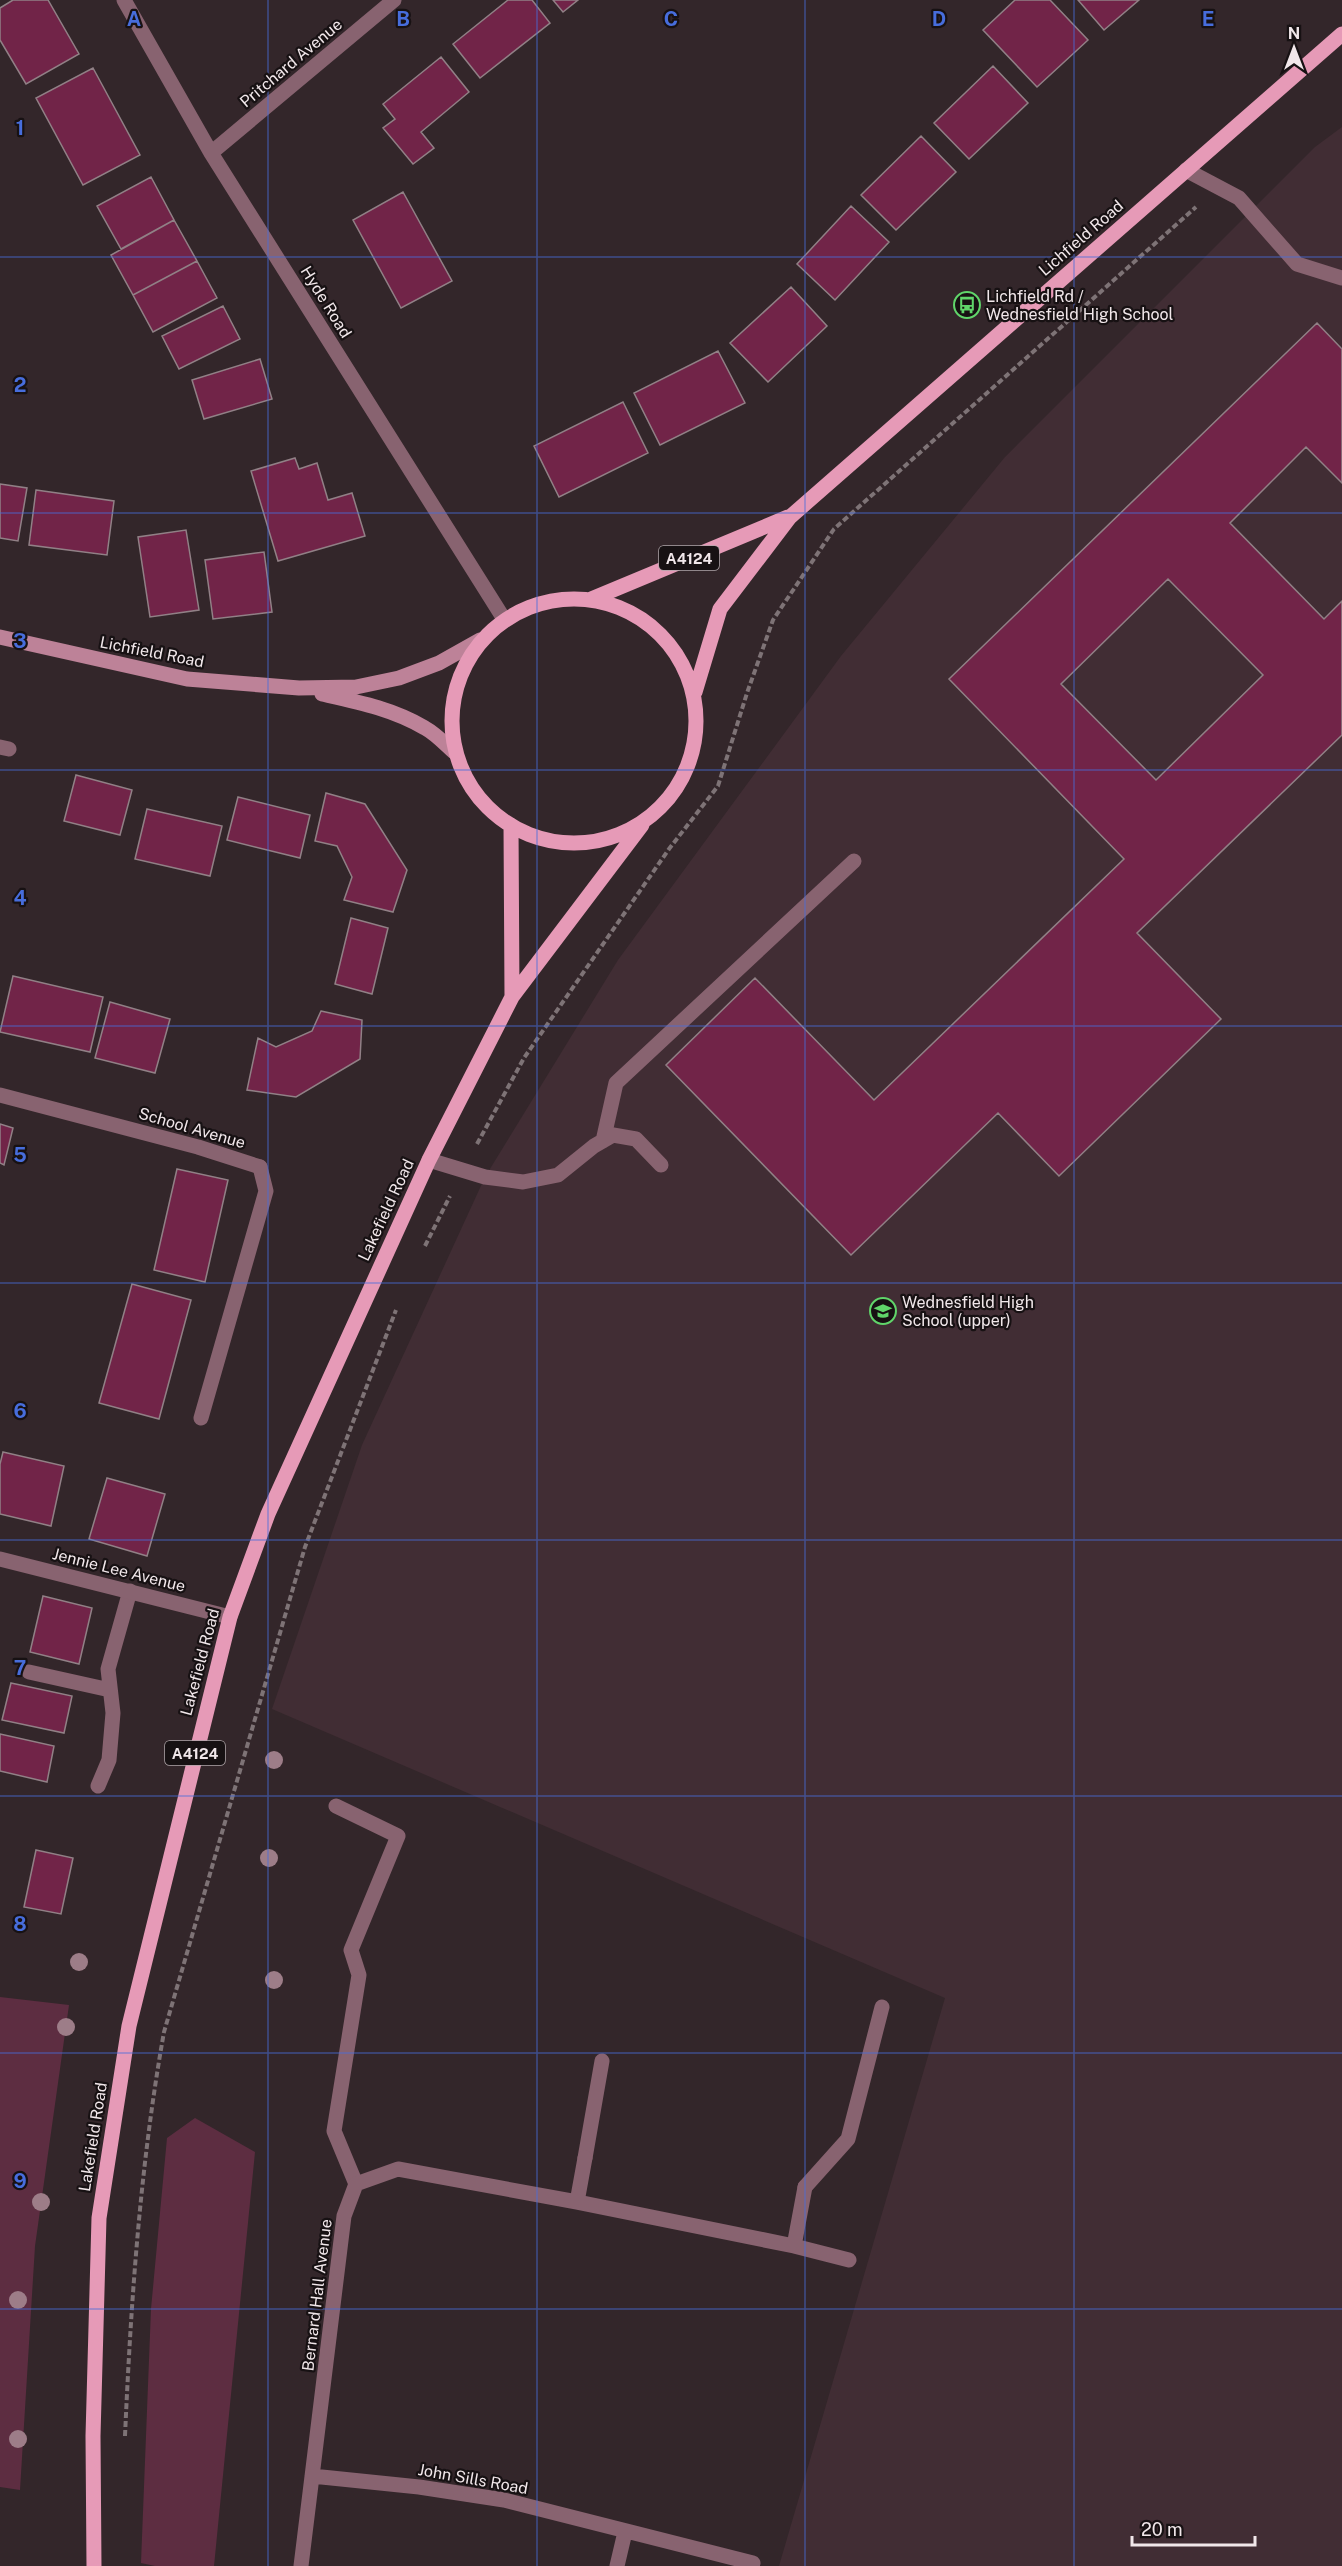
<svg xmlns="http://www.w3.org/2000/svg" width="1342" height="2566" viewBox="0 0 1342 2566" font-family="'Public Sans',sans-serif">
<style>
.built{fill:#412d34}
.green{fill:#5d2d41}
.building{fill:#712448;stroke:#918086;stroke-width:1.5;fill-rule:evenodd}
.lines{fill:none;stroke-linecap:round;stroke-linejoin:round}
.path{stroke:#7e7376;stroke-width:4;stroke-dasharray:6 3;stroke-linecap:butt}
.lane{stroke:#886370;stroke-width:15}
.street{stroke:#886370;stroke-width:15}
.secondary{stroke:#bd8298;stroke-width:15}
.primary{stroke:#e69ab7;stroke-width:15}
.tree{fill:#9d7d88}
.grid{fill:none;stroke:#476ddc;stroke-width:1.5;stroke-opacity:0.55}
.labels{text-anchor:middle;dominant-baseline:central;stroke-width:4.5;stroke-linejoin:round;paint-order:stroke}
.shield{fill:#171113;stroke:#b0a7aa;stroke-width:1.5}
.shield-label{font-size:15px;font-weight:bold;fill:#f1e7ea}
.street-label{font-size:16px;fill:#f1e7ea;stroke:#171113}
.poi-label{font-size:16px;fill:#f1e7ea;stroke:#171113;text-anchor:start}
.grid-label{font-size:20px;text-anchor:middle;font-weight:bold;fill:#476ddc;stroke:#171113;stroke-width:4.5;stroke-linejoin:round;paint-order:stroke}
</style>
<rect width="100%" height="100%" fill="#33262a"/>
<path class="built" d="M1342,127v2439h-563l166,-568 -673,-289 90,-264 123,-268 133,-217 223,-304 164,-199 310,-310z"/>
<path class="green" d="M0,1997l69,8 -34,241 -15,244 -20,-3z
M195,2118l60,34 -41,414h-59l-14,-3 10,-254 16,-171z"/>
<path class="building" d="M13,0h35l31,54 -53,30 -26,-44v-32z
M508,0h24l18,23 -70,55 -27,-34z
M553,0h25l-15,12z
M1015,0h35l38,40 -51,47 -54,-57z
M1078,0h61l-35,30z
M441,57l28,35 -48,40 13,16 -21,16 -30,-36 12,-9 -12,-15z
M993,66l35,37 -59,56 -35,-36z
M93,68l47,87 -57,30 -47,-87z
M921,136l35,36 -60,58 -35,-35z
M151,177l23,43 -53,29 -24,-43z
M403,192l49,89 -51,27 -48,-88z
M851,206l38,36 -54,58 -38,-36z
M174,220l23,41 -64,34 -22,-40z
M197,261l20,37 -64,34 -20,-37z
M791,287l36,39 -59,56 -38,-39z
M223,306l17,33 -61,30 -17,-33z
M1317,323l25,26v134l-36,-36 -76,76 94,96 18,-18v134l-205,198 84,86 -162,157 -61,-63 -147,142 -185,-190 89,-87 119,122 250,-241 -175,-180zM1168,579l95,96 -107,105 -95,-96z
M718,351l27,52 -85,42 -26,-52z
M260,359l12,40 -68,20 -12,-39z
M623,402l25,51 -89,44 -25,-51z
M295,458l4,11 18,-6 11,37 24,-7 13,43 -87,25 -27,-90z
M0,484l27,4 -9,53 -18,-3z
M36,490l78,11 -7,54 -78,-10z
M186,530l13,80 -49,7 -12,-80z
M264,552l8,60 -59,7 -8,-59z
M76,775l56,15 -12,45 -56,-14z
M326,793l39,11 42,66 -14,42 -49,-12 8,-23 -15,-31 -22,-5z
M238,797l72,18 -10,43 -73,-18z
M147,809l75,17 -12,50 -75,-17z
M351,918l37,10 -16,66 -37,-10z
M13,976l90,21 -13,55 -90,-20z
M110,1002l60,17 -15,54 -60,-15z
M321,1011l41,9 -2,39 -64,38 -49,-7 11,-52 18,9 36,-16z
M0,1124l13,4 -9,37 -4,-2z
M177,1169l51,11 -23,102 -51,-12z
M132,1284l59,16 -32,119 -60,-16z
M3,1452l61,14 -13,60 -51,-12v-50z
M107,1478l58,16 -18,62 -58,-17z
M43,1596l49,12 -13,56 -49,-12z
M11,1683l61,13 -8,37 -62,-13z
M0,1734l54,12 -7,36 -47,-11z
M36,1850l37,8 -12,56 -37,-7z"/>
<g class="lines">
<path class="path" d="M477,1144l47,-86 145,-209 49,-63 29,-93 26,-73 61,-91 362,-322
M425,1246l25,-50
M125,2436c6,-135 15,-270 39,-404l141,-485 91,-237"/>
<path class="lane" d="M1186,170l53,28 58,66 45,14
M603,1141l13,-58 238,-222
M429,1160l56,17 38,5 35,-7 36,-29 19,-11 23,4 25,26
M201,1418l65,-227 -6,-24
M29,1672l81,18
M98,1786l11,-26 4,-47 -5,-44 22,-78
M336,1806l62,30 -47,114 8,25 -25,156 22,53
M585,2158l17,-97
M805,2187l43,-48 34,-132"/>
<path class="street" d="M124,0l87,153 293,466
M211,153l183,-153
M0,747l9,2
M0,1095l198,52 62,20
M0,1559l230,58
M577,2202l8,-44
M794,2246l11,-59
M312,2476l107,11 85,13 249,63
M301,2566l43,-350 12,-32 42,-15 179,33 217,44 55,14
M617,2566l8,-34"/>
<path class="secondary" d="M0,637l187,42 112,9 57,-1 43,-9 40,-15 41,-23
M322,694c36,8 71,15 103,34 11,6 20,16 29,24"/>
<path class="primary" d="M452 721a122 122 0 1 1 244 0a122 122 0 1 1-244 0Z
M589,600l199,-83
M695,692l25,-83 70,-92 552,-483
M511,825l1,172
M94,2566l-1,-130 6,-218 30,-192 101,-409 38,-103 161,-354 83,-163 130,-172"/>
</g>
<g class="tree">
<circle cx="274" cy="1760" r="9"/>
<circle cx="269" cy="1858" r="9"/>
<circle cx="79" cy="1962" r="9"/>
<circle cx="274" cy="1980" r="9"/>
<circle cx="66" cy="2027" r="9"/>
<circle cx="41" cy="2202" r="9"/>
<circle cx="18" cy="2300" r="9"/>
<circle cx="18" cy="2439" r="9"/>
</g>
<path class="grid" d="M268,0v2566M537,0v2566M805,0v2566M1074,0v2566M0,257h1342M0,513h1342M0,770h1342M0,1026h1342M0,1283h1342M0,1540h1342M0,1796h1342M0,2053h1342M0,2309h1342"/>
<defs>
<symbol id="bus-ring" viewBox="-11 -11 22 22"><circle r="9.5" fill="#171113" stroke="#60d56a" stroke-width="1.5"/><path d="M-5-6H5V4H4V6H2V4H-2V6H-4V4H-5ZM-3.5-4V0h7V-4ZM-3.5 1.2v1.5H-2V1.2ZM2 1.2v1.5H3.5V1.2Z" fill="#60d56a"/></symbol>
<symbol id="school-ring" viewBox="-11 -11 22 22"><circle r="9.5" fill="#171113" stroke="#60d56a" stroke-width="1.5"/><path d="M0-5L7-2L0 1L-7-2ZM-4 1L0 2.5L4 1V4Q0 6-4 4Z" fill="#60d56a"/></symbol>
</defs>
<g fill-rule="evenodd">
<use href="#bus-ring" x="952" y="290" width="30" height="30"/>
<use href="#school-ring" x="868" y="1296" width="30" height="30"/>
</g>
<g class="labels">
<g class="shield">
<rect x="659" y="546" width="60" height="24" rx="4.5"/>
<rect x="165" y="1741" width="60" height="24" rx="4.5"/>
</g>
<g class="shield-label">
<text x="689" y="558">A4124</text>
<text x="195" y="1753">A4124</text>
</g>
<g class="street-label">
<text transform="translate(291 63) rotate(-40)">Pritchard Avenue</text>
<text transform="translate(1081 238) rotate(-41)">Lichfield Road</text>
<text transform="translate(326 302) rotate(58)">Hyde Road</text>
<text transform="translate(152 652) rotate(11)">Lichfield Road</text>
<text transform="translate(192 1128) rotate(16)">School Avenue</text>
<text transform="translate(386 1210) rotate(-65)">Lakefield Road</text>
<text transform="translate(119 1570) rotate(14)">Jennie Lee Avenue</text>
<text transform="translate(200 1662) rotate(-75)">Lakefield Road</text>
<text transform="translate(93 2137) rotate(-81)">Lakefield Road</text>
<text transform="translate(317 2295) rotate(-83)">Bernard Hall Avenue</text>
<text transform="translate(473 2479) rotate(10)">John Sills Road</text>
</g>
<g class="poi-label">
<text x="986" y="296">Lichfield Rd /<tspan x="986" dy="18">Wednesfield High School</tspan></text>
<text x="902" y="1302">Wednesfield High<tspan x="902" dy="18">School (upper)</tspan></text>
</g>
</g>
<g class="grid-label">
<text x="134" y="26">A</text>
<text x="403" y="26">B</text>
<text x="671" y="26">C</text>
<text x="939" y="26">D</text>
<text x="1208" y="26">E</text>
<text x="20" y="135">1</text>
<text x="20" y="392">2</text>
<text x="20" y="648">3</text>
<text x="20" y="905">4</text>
<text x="20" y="1162">5</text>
<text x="20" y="1418">6</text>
<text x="20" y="1675">7</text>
<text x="20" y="1931">8</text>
<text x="20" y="2188">9</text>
</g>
<g transform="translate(1294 48)" stroke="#171113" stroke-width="4.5" paint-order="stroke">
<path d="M0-4.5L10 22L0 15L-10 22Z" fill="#f1e7ea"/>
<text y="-9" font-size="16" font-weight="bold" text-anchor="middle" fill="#f1e7ea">N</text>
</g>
<path d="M1132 2536v9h123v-9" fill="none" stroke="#f1e7ea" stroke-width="3"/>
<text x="1141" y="2536" font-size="18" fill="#f1e7ea" stroke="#171113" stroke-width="4.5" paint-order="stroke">20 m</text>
</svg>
